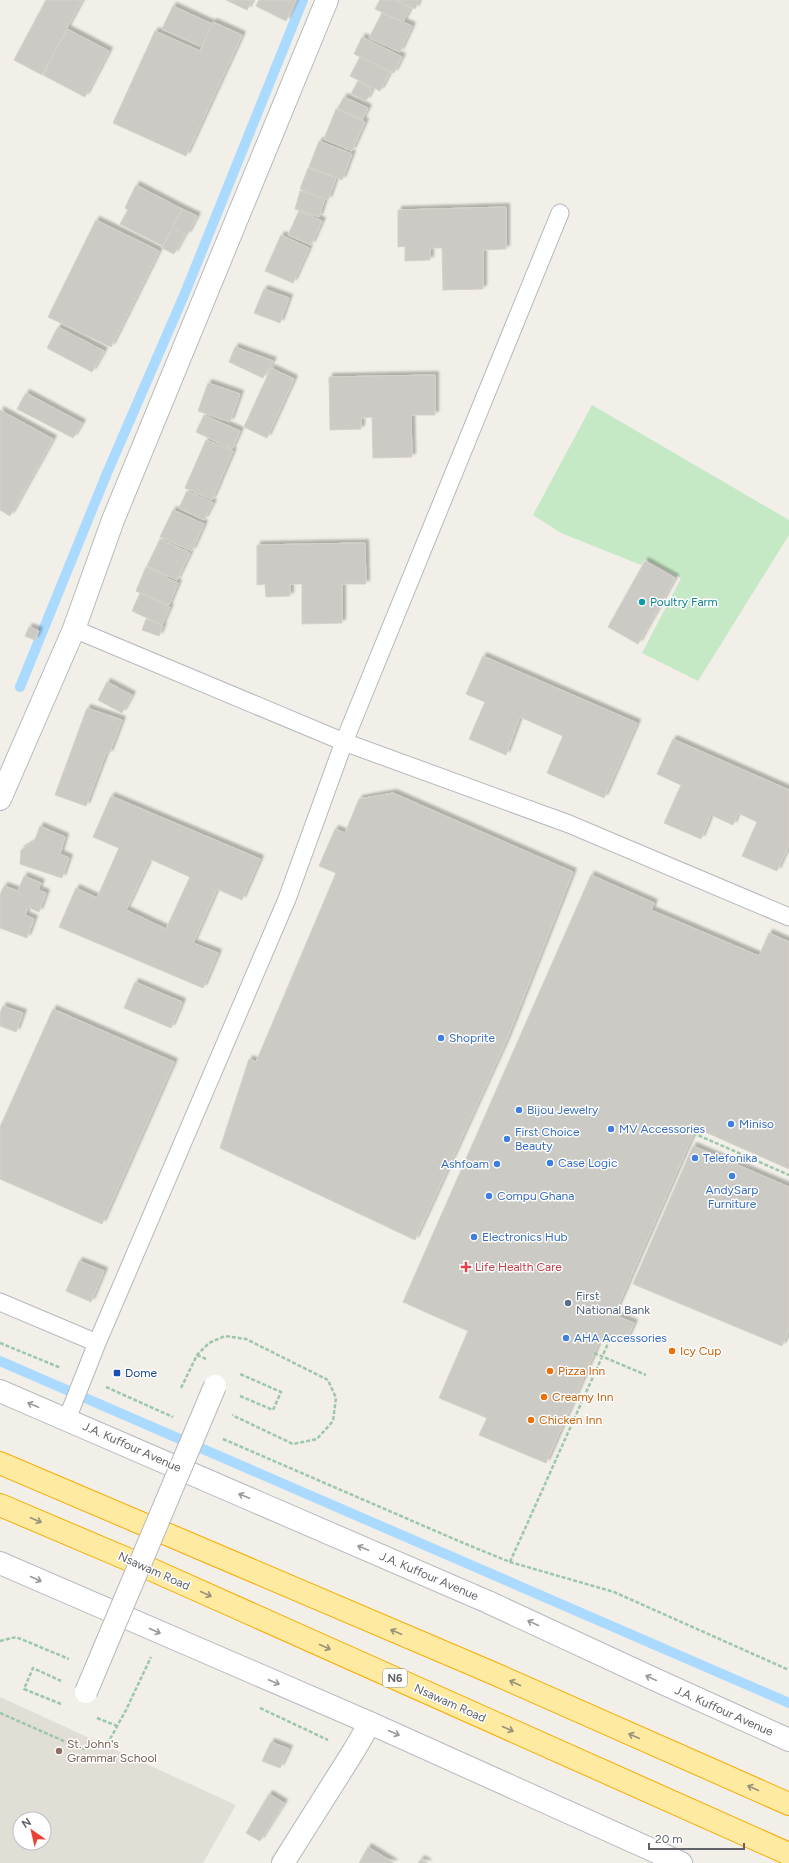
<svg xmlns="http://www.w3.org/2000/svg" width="789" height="1863" viewBox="0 0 789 1863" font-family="Figtree,sans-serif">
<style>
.education{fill:#e1ded6;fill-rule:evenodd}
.green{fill:#c5e8c5}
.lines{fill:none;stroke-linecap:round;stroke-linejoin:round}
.stream{stroke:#aadaff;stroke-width:10}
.building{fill:#cccac5;stroke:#d6d1c6;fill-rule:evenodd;filter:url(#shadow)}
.service-casing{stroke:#b5b8bc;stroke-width:19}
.minor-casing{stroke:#b5b8bc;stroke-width:24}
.secondary-casing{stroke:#b6babf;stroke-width:24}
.trunk-casing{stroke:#f9ab00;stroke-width:24}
.path{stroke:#9cc7a9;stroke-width:2.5;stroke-dasharray:4 2;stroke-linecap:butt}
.service{stroke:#fff;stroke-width:17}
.minor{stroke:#fff;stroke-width:22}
.secondary{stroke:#fff;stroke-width:22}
.trunk{stroke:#feeaa1;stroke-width:22}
.pedestrian-bridge-casing{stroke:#b5b8bc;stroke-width:24;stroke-linecap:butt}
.pedestrian-bridge{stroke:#fff;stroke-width:22}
.oneway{stroke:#979a9d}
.oneway2{stroke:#97927c}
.culture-dot{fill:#0f9aa8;stroke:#fff;stroke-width:1.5}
.shop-dot{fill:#3f7fe0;stroke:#fff;stroke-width:1.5}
.health-dot{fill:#e0444e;stroke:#fff;stroke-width:1.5}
.service-dot{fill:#5c6f8a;stroke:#fff;stroke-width:1.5}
.food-dot{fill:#e8710a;stroke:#fff;stroke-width:1.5}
.transit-dot{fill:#1a4fb4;stroke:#fff;stroke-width:1.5}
.education-dot{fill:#8d6e63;stroke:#fff;stroke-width:1.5}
.labels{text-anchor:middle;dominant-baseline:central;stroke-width:3;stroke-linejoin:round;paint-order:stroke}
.shield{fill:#fff;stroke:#8f9295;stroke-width:1}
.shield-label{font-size:11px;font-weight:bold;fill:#5f6368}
.culture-label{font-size:12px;fill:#0d838f;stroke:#fff;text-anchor:start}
.shop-label{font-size:12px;fill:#366cbe;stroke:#fff;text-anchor:start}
.health-label{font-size:12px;fill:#be3a42;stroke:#fff;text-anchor:start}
.service-label{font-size:12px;fill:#4e5e75;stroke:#fff;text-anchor:start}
.food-label{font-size:12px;fill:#c56008;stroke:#fff;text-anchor:start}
.transit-label{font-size:12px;fill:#164399;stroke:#fff;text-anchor:start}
.street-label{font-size:12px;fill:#5f6368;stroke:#fff}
.education-label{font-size:12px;fill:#785e54;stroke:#fff;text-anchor:start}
</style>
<defs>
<filter id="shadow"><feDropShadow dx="3.5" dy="-3.5" stdDeviation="1" flood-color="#0004"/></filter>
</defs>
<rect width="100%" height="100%" fill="#f1efe8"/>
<path class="education" d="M0,1697l236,108 -33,58h-203zM20,1819h24v24h-24z"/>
<path class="green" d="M592,405l197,115v15l-91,146 -56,-28 39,-75 -36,-19 -4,6 -80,-32 -28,-18z"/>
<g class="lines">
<path class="stream" d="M20,687l87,-214 78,-180 118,-293
M0,1361l789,342"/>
</g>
<path class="building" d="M46,0h36l-40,75 -28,-15z
M226,0h26l-5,10z
M259,0h37l-10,21 -30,-15z
M380,0h14l16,8 -7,14 -28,-13z
M395,0h24l-4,9z
M173,6l39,18 -10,23 -40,-18z
M382,13l30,13 -12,26 -31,-14z
M213,22l29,13 -56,121 -73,-33 42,-92 45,20z
M67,29l42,22 -24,46 -42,-22z
M362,37l40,20 -8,16 -40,-19z
M360,57l30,15 -10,19 -30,-15z
M358,81l14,8 -6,12 -15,-7z
M344,97l24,11 -6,12 -24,-12z
M336,109l29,13 -13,29 -28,-12z
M319,141l33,13 -10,26 -33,-13z
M308,168l28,10 -8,22 -28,-11z
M136,185l46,24 -19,37 -43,-22 8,-14 -3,-2z
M300,191l25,8 -6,18 -24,-8z
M506,207v42l-23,1v39l-40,1 -1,-42h-12v12l-25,1v-15l-7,1v-37z
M182,209l15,7 -10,19 -15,-7z
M299,211l23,10 -11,24 -23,-10z
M96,220l63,31 -48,96 -63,-30z
M172,228l13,6 -11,20 -12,-6z
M281,235l28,13 -16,35 -28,-12z
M264,289l25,9 -9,25 -26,-10z
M58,327l46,24 -12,21 -45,-24z
M235,347l38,14 -10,17 -34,-16z
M271,368l23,11 -27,59 -23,-11z
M435,375v40h-24l1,42 -39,1 -1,-41 -11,1v11l-31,1 -1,-53z
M208,383l32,11 -10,28 -32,-11z
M26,393l56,30 -9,15 -56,-29z
M0,410l53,29 -43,77 -10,-6z
M204,415l36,16 -8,18 -36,-17z
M206,440l27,11 -21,49 -27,-12z
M187,491l26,12 -9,17 -25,-12z
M173,510l31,14 -12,27 -32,-14z
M160,539l30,14 -13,27 -30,-14z
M365,543l1,41h-24v39l-40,1v-40h-12v12l-24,1 -1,-13 -8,1v-40z
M645,561l30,17 -37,66 -30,-17z
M146,567l21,9 -1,2 12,5 -9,22 -33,-14z
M140,593l30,14 -8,18 -30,-14z
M146,619l17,7 -4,10 -17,-6z
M29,627l10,4 -4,9 -10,-4z
M483,656l154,67 -33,75 -57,-25 16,-37 -43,-19 -14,38 -37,-16 16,-37 -19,-8z
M107,682l25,13 -10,18 -24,-13z
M87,708l35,12 -13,34 -3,-1 -20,53 -31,-11z
M673,739l116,51v55l-12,26 -35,-15 15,-34 -19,-9 -5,12 -22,-10 -10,24 -37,-16 17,-38 -24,-11z
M393,793l180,79 -66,167 -92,201 -195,-92 29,-89 7,3 80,-189 -17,-7 16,-37 10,4 14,-34z
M111,796l149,63 -18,41 -25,-11 -24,54 25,10 -15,35 -144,-61 17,-39 21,10 22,-50 -26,-11zM150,859l40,18 -24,52 -40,-19z
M40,826l25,11 -5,17 9,4 -7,20 -42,-14 1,-14 13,-8z
M591,875l63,28 -3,7 108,46 10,-23 20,9v227l-93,-41 -82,187 20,8 -9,20 -22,-10 -57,130 -67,-28 8,-17 -48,-20 29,-67 -65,-29z
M24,876l17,7 -3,7 8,3 -7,19 -11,-5 -3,8 9,4 -7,19 -27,-10v-33l4,-9 14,5z
M135,982l47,20 -11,26 -47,-20z
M3,1006l20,7 -7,19 -16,-6v-13z
M53,1009l121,53 -72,162 -102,-45v-52z
M693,1146l96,41v143l-7,16 -149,-62z
M79,1261l25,10 -13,31 -25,-11z
M271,1742l18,7 -9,19 -18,-7z
M269,1794l15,9 -24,38 -14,-8z
M368,1847l26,16h-35z
M421,1859l7,4h-10z"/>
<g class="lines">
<defs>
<path id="service" d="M74,629l270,113 225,82 220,93
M0,1302l97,41
M67,1419l30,-76 190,-444 57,-157 216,-529"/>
<path id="minor" d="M283,1863l70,-111 17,-29"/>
<path id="secondary" d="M0,799l74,-170 39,-109 214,-520
M0,1391l488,211 166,77 135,61
M0,1563l370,160 311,140"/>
<path id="trunk" d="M0,1463l495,211 294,130
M0,1505l139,59 650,290"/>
</defs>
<use href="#service" class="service-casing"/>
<use href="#minor" class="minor-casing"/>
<use href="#secondary" class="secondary-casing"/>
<use href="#trunk" class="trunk-casing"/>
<path class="path" d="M693,1133l96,42
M0,1343l61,25
M594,1353l52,22
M197,1355l9,4
M106,1387l67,30
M181,1388l16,-33 12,-12 16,-7 21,3 82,41 8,18 -3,23 -16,18 -24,5 -61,-29
M240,1396l33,14 8,-18 -41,-18
M223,1439l238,103 49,20 104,30 175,78
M510,1562l100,-223
M0,1641l16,-4 53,22
M61,1704l-37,-15 9,-21 28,13
M260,1708l68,32
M0,1713l82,36 27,-8 17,-31 25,-53
M97,1718l20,8"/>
<use href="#service" class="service"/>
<use href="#minor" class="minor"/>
<use href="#secondary" class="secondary"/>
<use href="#trunk" class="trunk"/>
<defs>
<path id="pedestrian-bridge" d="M86,1692l129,-306"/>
</defs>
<use href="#pedestrian-bridge" class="pedestrian-bridge-casing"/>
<use href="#pedestrian-bridge" class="pedestrian-bridge"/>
</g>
<defs><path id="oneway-shaft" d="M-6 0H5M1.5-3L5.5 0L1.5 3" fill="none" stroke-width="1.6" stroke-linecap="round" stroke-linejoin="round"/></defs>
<g class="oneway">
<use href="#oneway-shaft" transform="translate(33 1405) rotate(-157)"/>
<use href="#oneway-shaft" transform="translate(244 1496) rotate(-157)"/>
<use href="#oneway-shaft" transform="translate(363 1548) rotate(-157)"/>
<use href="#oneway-shaft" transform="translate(36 1579) rotate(24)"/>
<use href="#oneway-shaft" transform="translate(533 1623) rotate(-155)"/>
<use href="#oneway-shaft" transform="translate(155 1631) rotate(24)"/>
<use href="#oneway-shaft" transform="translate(651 1678) rotate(-155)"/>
<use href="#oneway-shaft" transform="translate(274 1682) rotate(23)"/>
<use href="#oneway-shaft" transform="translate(394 1733) rotate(24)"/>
</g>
<g class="oneway2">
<use href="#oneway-shaft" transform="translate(36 1520) rotate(23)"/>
<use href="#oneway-shaft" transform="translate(206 1594) rotate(24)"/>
<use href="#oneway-shaft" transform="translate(396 1632) rotate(-157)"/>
<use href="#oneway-shaft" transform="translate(325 1647) rotate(24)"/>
<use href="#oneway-shaft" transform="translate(515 1683) rotate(-156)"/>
<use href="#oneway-shaft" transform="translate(508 1729) rotate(24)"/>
<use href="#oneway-shaft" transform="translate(634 1736) rotate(-156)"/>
<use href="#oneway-shaft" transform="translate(753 1788) rotate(-156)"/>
</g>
<circle class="culture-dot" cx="642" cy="602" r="4"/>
<g class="shop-dot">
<circle cx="441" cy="1038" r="4"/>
<circle cx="519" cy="1110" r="4"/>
<circle cx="731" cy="1124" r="4"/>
<circle cx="611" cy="1129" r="4"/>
<circle cx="507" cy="1139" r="4"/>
<circle cx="695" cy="1158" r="4"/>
<circle cx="550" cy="1163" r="4"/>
<circle cx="497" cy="1164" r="4"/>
<circle cx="732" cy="1176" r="4"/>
<circle cx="489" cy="1196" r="4"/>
<circle cx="474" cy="1237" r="4"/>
<circle cx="566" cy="1338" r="4"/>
</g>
<path class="health-dot" d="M464 1261h4v4h4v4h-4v4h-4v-4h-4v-4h4z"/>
<circle class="service-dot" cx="568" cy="1303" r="4"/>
<g class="food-dot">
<circle cx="672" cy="1351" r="4"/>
<circle cx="550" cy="1371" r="4"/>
<circle cx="544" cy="1397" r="4"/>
<circle cx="531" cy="1420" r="4"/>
</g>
<rect class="transit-dot" x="113" y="1369" width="8" height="8" rx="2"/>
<circle class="education-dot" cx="59" cy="1751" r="4"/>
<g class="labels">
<rect class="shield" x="383" y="1669" width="24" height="18" rx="3"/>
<g class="shield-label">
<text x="395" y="1678">N6</text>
</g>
<g class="culture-label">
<text x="650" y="602">Poultry Farm</text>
</g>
<g class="shop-label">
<text x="449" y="1038">Shoprite</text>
<text x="527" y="1110">Bijou Jewelry</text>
<text x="739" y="1124">Miniso</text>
<text x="619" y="1129">MV Accessories</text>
<text x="515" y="1132">First Choice<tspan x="515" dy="14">Beauty</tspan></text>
<text x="703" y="1158">Telefonika</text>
<text x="558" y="1163">Case Logic</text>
<text x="489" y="1164" text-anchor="end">Ashfoam</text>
<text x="732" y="1190" text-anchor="middle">AndySarp<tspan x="732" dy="14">Furniture</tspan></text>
<text x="497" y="1196">Compu Ghana</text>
<text x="482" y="1237">Electronics Hub</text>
<text x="574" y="1338">AHA Accessories</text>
</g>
<g class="health-label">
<text x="475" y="1267">Life Health Care</text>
</g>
<g class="service-label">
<text x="576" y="1296">First<tspan x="576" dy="14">National Bank</tspan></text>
</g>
<g class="food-label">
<text x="680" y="1351">Icy Cup</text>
<text x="558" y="1371">Pizza Inn</text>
<text x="552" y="1397">Creamy Inn</text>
<text x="539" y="1420">Chicken Inn</text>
</g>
<g class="transit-label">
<text x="125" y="1373">Dome</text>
</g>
<g class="street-label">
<text transform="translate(132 1447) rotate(24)">J.A. Kuffour Avenue</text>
<text transform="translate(154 1571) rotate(24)">Nsawam Road</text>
<text transform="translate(429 1576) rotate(23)">J.A. Kuffour Avenue</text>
<text transform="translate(450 1703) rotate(24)">Nsawam Road</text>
<text transform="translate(724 1711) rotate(24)">J.A. Kuffour Avenue</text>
</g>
<g class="education-label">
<text x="67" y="1744">St. John's<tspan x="67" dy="14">Grammar School</tspan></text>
</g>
</g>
<g transform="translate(32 1831) rotate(326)"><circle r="19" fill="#ffffff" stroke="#bfc1c3"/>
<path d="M0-3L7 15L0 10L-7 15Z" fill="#ea4335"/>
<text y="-6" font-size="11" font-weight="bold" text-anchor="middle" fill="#5f6368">N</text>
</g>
<path d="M649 1843v6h95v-6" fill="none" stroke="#5f6368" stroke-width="2"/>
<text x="655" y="1843" font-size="12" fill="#5f6368" stroke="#ffffff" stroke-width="3" paint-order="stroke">20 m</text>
</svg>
